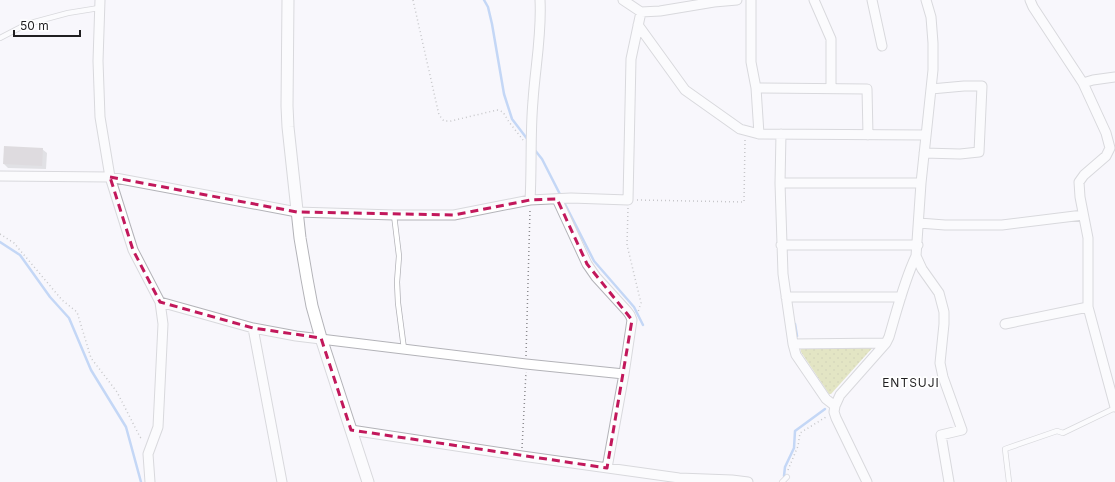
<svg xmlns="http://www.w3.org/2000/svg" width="1115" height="482" viewBox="0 0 1115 482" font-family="Inter,sans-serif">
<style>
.park{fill:url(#park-dots)}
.shadow{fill:#0003}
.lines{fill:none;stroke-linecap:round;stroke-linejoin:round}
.stream{stroke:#86afef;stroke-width:2.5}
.building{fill:#bfb9bc}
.service-casing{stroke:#b3b3b8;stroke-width:6}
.minor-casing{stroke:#b3b3b8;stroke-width:11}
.tertiary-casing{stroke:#b3b3b8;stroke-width:13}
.path{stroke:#8c8b8f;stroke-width:1.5;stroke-dasharray:1 3;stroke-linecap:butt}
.service{stroke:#fff;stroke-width:4.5}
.minor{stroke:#fff;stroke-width:9}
.tertiary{stroke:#fff;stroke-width:11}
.marked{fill:none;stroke:#c2185b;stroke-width:3;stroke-dasharray:8 5;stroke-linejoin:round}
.labels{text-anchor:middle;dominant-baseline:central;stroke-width:3.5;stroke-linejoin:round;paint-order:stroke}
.neighbourhood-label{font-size:12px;letter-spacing:1px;fill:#201f21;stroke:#fff}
</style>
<defs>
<pattern id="park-dots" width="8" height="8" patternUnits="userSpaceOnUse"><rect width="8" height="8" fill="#cbcf81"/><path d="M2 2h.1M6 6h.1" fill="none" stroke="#aeb16f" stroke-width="1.8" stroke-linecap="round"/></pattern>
</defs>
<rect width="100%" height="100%" fill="#f8f7fc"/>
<path class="park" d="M875,345l-44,49h-2l-28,-42 -1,-6z"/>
<path class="shadow" d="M42,149l5,4 -1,16 -38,-1 -4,-4z"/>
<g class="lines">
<path class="stream" d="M484,0l4,7 4,17 12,70 8,25 16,21
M534,149l8,10 52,102 40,46 9,18
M0,242l20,13 30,42 19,21 22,52 35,57 15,55
M795,324l2,12
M784,476l1,-9 9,-19 1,-17 30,-22"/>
</g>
<path class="building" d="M4,146l39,2 -1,18 -39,-2z"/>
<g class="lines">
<defs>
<path id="service" d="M0,38l27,-14 41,-11 31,-5
M394,215l5,41 -2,26 1,21 6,46
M782,482l5,-5
M1009,482l-4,-33 52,-18 6,2 52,-25"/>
<path id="minor" d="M100,0l-2,61 2,56 10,60 23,73 27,52 3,22 -5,103 -10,27 2,28
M623,0l18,12 19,-1 54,-9 23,-2
M751,0v62l5,26 3,46 167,1
M814,0l17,39v49
M872,0l10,46
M1030,0l3,7 50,76 23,50 4,15 -4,8 -22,19 -5,7 1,15 8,41v69l27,100
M638,25l47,65 55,39 19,5
M1083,83l10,-3 22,-3
M756,88l111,1 1,46
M781,134l-1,49 3,91 10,70 3,11 30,44 9,7 -1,6 2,6 31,64
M924,153l36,1 19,-2 3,-66h-18l-33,3
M0,176l110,1 187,35 97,3h60l76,-15 41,-2 57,2 3,-141 10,-47
M780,183h141
M557,199l30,65 9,13 31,34 3,4 2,5 -8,54 -17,94
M530,200c2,-33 0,-66 3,-99 2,-33 9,-67 7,-101
M919,223l26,2h57l81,-10
M781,245h137
M916,256l6,13 17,24 5,19v12l-4,39 3,14 19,53 -21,5 8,47
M786,297h115
M160,302l93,26 43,8 230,28 98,10
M1005,324l83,-17
M253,328l29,154
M793,344l93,-1
M835,406l5,-11 46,-52 3,-6c8,-27 15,-56 27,-81l5,-73 12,-113v-27l-2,-26 -5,-17
M351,430l171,26 157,22 53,2 16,2"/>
<path id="tertiary" d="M288,0l-1,106 1,21 12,111 7,41 5,27 9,32 47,144"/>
</defs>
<use href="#service" class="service-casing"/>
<use href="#minor" class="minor-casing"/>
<use href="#tertiary" class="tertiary-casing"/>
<path class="path" d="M413,0l26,115 5,6h7l46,-11 6,2 6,10 14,18
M637,200l107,2 1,-62
M628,208l-1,37 14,58 -3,9
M0,234l14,9 48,57 15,12 14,46 26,34 23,45 3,3
M526,356l4,-146
M522,448l4,-76
M788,470l10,-24 2,-13 26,-16"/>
<use href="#service" class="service"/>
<use href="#minor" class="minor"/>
<use href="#tertiary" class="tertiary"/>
</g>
<path d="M0 0H1115V482H0ZM110,177l187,35 157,3 76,-15 27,-1 30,65 45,56 -25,148 -256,-38 -30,-92 -68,-10 -93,-26 -27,-52z" fill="#f8f7fc" fill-opacity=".55" fill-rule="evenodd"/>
<path class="marked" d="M110,177l187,35 157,3 76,-15 27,-1 30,65 45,56 -25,148 -256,-38 -30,-92 -68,-10 -93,-26 -27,-52z"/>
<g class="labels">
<g class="neighbourhood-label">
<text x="911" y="382">ENTSUJI</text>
</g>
</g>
<path d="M14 30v6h66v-6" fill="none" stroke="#201f21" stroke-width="2"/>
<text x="20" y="30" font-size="12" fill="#201f21" stroke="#ffffff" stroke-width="3" paint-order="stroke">50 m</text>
</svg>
